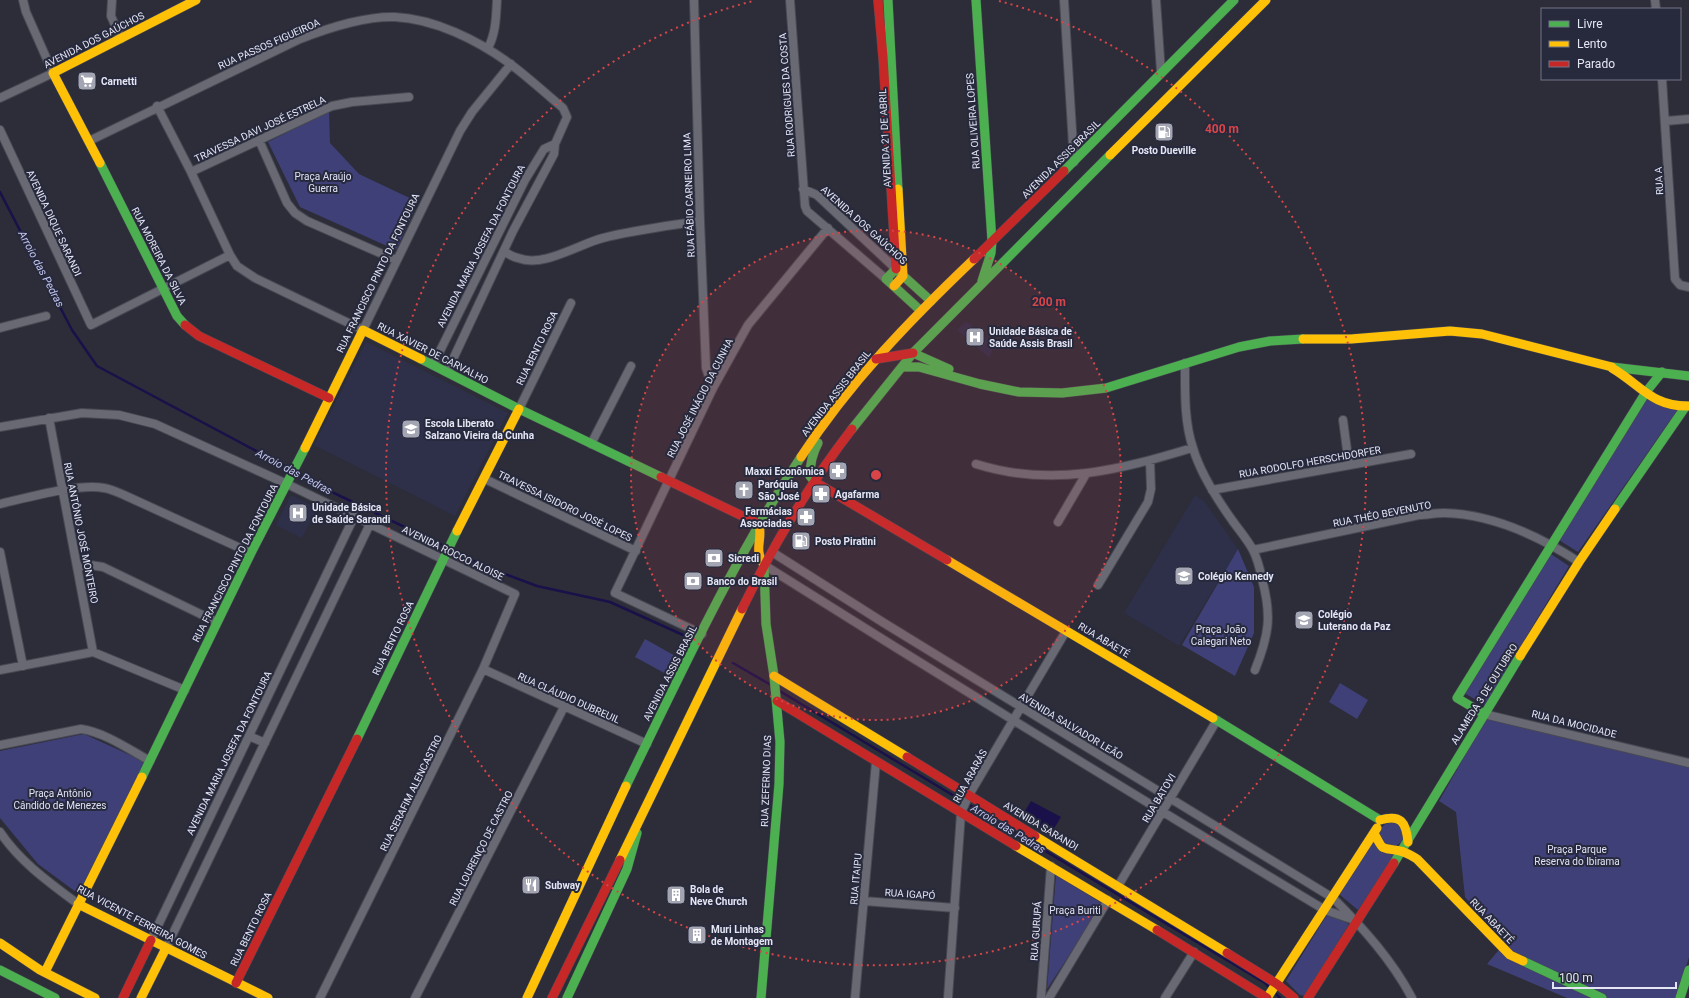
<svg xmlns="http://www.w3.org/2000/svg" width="1689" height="998" viewBox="0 0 1689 998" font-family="Roboto,sans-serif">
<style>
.built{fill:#2e2f48}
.green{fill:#404078}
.water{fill:#1a104a}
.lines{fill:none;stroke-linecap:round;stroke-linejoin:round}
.stream{stroke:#1a104a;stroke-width:2.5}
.street-casing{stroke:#474852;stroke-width:10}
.fast-casing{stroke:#474852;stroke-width:10}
.slow-casing{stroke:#474852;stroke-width:10}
.jam-casing{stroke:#474852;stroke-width:10}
.street{stroke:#686973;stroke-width:8}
.fast{stroke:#4caf50;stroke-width:9}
.slow{stroke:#ffc107;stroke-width:9}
.jam{stroke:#c62828;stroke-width:9}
.ring{fill:none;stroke:#d84447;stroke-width:2;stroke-dasharray:2 4}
.labels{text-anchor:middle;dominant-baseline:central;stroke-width:4;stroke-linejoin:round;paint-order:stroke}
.street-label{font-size:10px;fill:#e5e6f4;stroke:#27293d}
.poi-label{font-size:10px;font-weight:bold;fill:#e5e6f4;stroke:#27293d;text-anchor:start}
.park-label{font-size:10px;fill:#dfe1f5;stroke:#27293d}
.water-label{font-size:11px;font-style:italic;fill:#c3c6ee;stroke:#27293d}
.centre{fill:#d84447;stroke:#27293d;stroke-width:2}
.ring-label{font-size:12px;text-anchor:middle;font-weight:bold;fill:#d84447;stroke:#27293d;stroke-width:4;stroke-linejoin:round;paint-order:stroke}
</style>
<rect width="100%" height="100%" fill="#2c2d38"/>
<path class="built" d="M966,321l29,24 -6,13 -32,-28z
M366,342l142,71 -53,103 -141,-71z
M291,495l26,13 -15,30 -26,-13z
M1195,495l9,6 34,48 -59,97 -55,-33z"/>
<path class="green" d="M329,111l1,32 29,31 59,28 -22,48 -96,-43 -32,-65z
M1647,397l33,12 -11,13 -91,130 -19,-12z
M1238,549l16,38v46l-19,43 -53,-31z
M1551,554l18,12 -84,139 -21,-12z
M645,639l32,18 -9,18 -33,-18z
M1340,683l28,17 -11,19 -28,-17z
M1486,719l203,47v191l-12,41h-110l-80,-34 16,-19 7,3 -45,-51 -9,-85 -17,-11z
M84,734l61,28 -65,133 -42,-31 -38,-46v-67z
M1380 834a12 12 0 1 1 24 0a12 12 0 1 1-24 0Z
M1373,841l22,13 -37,56 -19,-16z
M1056,875l47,29 -56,85z
M1328,913l21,11 -44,72 -5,-1 -14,-14z"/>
<path class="water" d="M1031,801l30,16 -11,18 -28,-19z"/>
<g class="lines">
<path class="stream" d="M0,192l72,138 25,36 195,104
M296,473l38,20 112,54
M452,550l34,17 51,19 73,16 73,33
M733,663l38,22
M778,690l487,293 5,5
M1275,993l5,5"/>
<defs>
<path id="street" d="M112,0l-1,16 10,23
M694,0l6,221 6,147 7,20
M790,0l15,206 2,5 79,68
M1064,0l10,162
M1156,0l5,72
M1655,0l1,9
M488,48c8,-15 8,-31 9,-48
M1662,79l13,200 5,6 9,2
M0,98l53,-25 -27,-61 -3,-12
M157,106l34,66 39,83 7,11 18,12 108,52 97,-199 12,-19 39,-48
M1666,121l23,-2
M0,130l91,195 139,-70
M259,140l28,63 8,10 12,8 89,39
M89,141l211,-102c28,-11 65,-23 95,-22 40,2 82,23 114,46 19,14 36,30 54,45l4,9 -12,27 -1,10 -41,77 -66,141
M191,172l141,-66 20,-4 57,-5
M803,189l14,6 79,74
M504,251c4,3 9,6 14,7 25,10 61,-14 85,-20 31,-8 65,-12 97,-17
M0,328l46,-12
M1185,363c0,27 -1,59 8,85 7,24 24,51 39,72 7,10 15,19 21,30 4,8 7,19 9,29 10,37 7,56 -7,91
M433,365l92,-185 19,-31 11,-5
M519,409l52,-106
M49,418l44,234
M1343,420l6,45
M0,427l82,-14 37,2 36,9 132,60 228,110 -32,75 -163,329
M591,444l40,-78
M976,464c76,24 143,6 216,-16
M485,479l151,72
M1212,490l199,-36
M0,504c26,-6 79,-21 104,-16 7,1 13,4 20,7l127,58
M1058,522l28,-48
M1253,550l166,-35c8,0 16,-2 25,-2 48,1 95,23 135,49
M0,552l23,114
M772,552l112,71 449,275c30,30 59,62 79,100
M764,565c186,117 373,232 561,345l29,10
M77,567l13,-2 13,2 114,55
M1098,585l50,-83 3,-13 -1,-28
M702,634l-87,-41 98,-205 35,-63 80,-97
M483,669l164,75
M0,670l93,-18 92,38
M1484,714l205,49
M249,736l16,7
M0,745l81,-16c23,3 49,21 69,32
M0,832c20,30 50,51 78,72
M1118,886l99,-166
M864,901l91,7
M151,940l203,-423
M166,948l204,-424
M415,998l149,-291
M855,998l21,-236
M948,998l13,-185 8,-18 97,-164
M1041,998l10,-132
M1049,998l59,-98
M1165,998l29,-46"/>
<path id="fast" d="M888,0l10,189
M976,0l16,241
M100,163l77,153 8,9
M1064,171l170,-171
M896,269l-10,10 35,32
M899,272l32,29
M982,281l9,-28 1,-12
M913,353l36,16
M421,359l98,50 142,68
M902,367h17l61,17 39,8 43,1 44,-5 133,-41 31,-6 33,-2
M1612,367l77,9
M852,429l61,-76 197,-198
M815,482l-5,-6c0,-12 2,-22 8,-33
M1615,509l71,-103
M1484,714l-27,-16 189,-306 16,-20
M1213,718l167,102
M357,739l100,-208
M142,777l109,-224 54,-105
M626,786c54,-111 107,-226 175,-329
M1394,863l126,-207
M1523,961l79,37
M0,970l55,28
M567,998l60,-129 10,-36
M761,998l18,-214 1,-42 -6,-66 -8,-52 -2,-59
M1680,998l9,-28"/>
<path id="slow" d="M1110,155l156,-155
M100,163l-47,-90 143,-73
M894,286l9,-10 -5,-87
M1303,339h48l99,-8 32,3 130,33
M1612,368c29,17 40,39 77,38
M305,448l58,-118 58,29
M801,457c48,-74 109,-137 173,-198
M759,524c4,18 -6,23 5,41
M457,531l62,-122
M947,560l266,158
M1520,656l59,-94 36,-53
M774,676l133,81
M1380,820c21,-6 26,2 28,22
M1374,833c10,19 6,14 26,18 6,1 12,5 17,8l93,96 13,6
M1035,836l192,117
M1016,846l141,84
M620,860l122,-251
M78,904l190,94
M0,943l40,27 55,28
M45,972l97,-195
M141,998l25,-50
M527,998l99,-212
M1267,998l110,-170"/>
<path id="jam" d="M878,0l5,57 13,212
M974,259l90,-88
M185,325l14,11 130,62
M876,359l37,-6
M661,477l98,47
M815,482l132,78
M742,609c30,-61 68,-126 110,-180
M777,701l239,145
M907,757l128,79
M1157,930l110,68
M1227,953l50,31 17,14
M236,983l121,-244
M123,998l28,-58
M552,998l68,-138
M1308,998l86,-135"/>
</defs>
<use href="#street" class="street-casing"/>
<use href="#fast" class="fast-casing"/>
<use href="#slow" class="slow-casing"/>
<use href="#jam" class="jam-casing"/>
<use href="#street" class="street"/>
<use href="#fast" class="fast"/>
<use href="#slow" class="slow"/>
<use href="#jam" class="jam"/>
</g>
<circle cx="876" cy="475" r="245" fill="#d84447" fill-opacity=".12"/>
<g class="ring">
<circle cx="876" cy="475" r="245"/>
<path d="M999 1A490 490 0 1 1 753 1"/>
</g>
<defs>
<symbol id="supermarket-square" viewBox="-11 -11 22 22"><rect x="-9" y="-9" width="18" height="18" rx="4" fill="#a4a5b2" stroke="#27293d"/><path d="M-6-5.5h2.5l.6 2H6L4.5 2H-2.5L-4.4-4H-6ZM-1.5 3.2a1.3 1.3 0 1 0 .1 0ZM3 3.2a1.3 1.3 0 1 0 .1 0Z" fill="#fff"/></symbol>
<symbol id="fuel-square" viewBox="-11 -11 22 22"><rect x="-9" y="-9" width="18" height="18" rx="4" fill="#a4a5b2" stroke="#27293d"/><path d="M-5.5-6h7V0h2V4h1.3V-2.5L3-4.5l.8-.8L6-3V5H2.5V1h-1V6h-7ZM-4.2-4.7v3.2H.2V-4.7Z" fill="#fff"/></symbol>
<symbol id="hospital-square" viewBox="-11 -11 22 22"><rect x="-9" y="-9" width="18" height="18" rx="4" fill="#a4a5b2" stroke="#27293d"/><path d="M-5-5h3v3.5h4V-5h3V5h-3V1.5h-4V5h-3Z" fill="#fff"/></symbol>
<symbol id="school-square" viewBox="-11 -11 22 22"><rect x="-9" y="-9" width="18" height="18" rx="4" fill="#a4a5b2" stroke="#27293d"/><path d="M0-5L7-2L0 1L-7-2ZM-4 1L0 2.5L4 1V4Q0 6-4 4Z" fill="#fff"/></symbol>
<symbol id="pharmacy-square" viewBox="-11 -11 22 22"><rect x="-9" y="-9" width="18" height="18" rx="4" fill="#a4a5b2" stroke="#27293d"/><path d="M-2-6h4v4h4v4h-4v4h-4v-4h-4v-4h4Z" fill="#fff"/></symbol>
<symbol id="church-square" viewBox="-11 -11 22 22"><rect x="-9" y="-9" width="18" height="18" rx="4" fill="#a4a5b2" stroke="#27293d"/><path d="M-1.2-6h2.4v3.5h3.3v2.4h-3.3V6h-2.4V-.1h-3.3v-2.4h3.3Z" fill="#fff"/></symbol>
<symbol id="bank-square" viewBox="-11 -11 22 22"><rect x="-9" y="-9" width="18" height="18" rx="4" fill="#a4a5b2" stroke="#27293d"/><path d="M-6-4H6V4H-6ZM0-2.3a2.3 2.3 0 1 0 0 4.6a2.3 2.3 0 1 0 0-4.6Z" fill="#fff"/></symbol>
<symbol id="restaurant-square" viewBox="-11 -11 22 22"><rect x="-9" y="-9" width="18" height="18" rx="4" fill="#a4a5b2" stroke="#27293d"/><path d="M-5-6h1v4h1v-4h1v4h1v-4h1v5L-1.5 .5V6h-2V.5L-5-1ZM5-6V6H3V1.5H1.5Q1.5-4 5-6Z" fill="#fff"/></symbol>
<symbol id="building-square" viewBox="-11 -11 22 22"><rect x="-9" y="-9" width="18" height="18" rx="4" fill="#a4a5b2" stroke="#27293d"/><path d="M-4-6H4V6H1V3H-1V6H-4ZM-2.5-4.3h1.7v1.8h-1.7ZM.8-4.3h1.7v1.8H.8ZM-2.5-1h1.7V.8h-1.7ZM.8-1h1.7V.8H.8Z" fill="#fff"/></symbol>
</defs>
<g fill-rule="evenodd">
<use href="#supermarket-square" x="76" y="70" width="22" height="22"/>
<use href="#fuel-square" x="1153" y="121" width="22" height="22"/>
<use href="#hospital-square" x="964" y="326" width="22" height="22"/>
<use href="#school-square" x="400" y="418" width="22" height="22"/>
<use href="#pharmacy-square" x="827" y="460" width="22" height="22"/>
<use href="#church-square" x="733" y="479" width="22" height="22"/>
<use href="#pharmacy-square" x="810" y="483" width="22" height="22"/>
<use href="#hospital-square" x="287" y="502" width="22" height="22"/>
<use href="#pharmacy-square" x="795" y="506" width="22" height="22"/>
<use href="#fuel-square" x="790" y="530" width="22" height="22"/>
<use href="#bank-square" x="703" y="547" width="22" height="22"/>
<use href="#school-square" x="1173" y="565" width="22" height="22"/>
<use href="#bank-square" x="682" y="570" width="22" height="22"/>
<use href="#school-square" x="1293" y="609" width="22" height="22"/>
<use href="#restaurant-square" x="520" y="874" width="22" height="22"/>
<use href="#building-square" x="665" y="884" width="22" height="22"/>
<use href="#building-square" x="686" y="924" width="22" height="22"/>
</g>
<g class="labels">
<g class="street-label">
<text transform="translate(94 40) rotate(-27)">AVENIDA DOS GAÚCHOS</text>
<text transform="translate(269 44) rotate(-24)">RUA PASSOS FIGUEIROA</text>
<text transform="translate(787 95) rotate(-94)">RUA RODRIGUES DA COSTA</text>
<text transform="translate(973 121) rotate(-94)">RUA OLIVEIRA LOPES</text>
<text transform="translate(260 129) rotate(-25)">TRAVESSA DAVI JOSÉ ESTRELA</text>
<text transform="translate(885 138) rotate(-93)">AVENIDA 21 DE ABRIL</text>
<text transform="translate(1061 159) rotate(-45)">AVENIDA ASSIS BRASIL</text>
<text transform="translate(1659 181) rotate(-93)">RUA A</text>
<text transform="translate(689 195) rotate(-92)">RUA FÁBIO CARNEIRO LIMA</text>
<text transform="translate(54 223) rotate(65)">AVENIDA DIQUE SARANDI</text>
<text transform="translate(864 225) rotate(42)">AVENIDA DOS GAÚCHOS</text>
<text transform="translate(481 246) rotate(-63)">AVENIDA MARIA JOSEFA DA FONTOURA</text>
<text transform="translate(159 256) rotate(63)">RUA MOREIRA DA SILVA</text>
<text transform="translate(378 273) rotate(-64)">RUA FRANCISCO PINTO DA FONTOURA</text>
<text transform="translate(537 348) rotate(-64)">RUA BENTO ROSA</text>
<text transform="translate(433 353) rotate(27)">RUA XAVIER DE CARVALHO</text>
<text transform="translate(836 393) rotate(-52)">AVENIDA ASSIS BRASIL</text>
<text transform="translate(700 398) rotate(-63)">RUA JOSÉ INÁCIO DA CUNHA</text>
<text transform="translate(1310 462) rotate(-10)">RUA RODOLFO HERSCHDORFER</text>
<text transform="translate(565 506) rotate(26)">TRAVESSA ISIDORO JOSÉ LOPES</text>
<text transform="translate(1382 514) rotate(-11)">RUA THÉO BEVENUTO</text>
<text transform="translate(81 533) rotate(79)">RUA ANTÔNIO JOSÉ MONTEIRO</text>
<text transform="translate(453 553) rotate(26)">AVENIDA ROCCO ALOISE</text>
<text transform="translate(235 563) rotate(-63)">RUA FRANCISCO PINTO DA FONTOURA</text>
<text transform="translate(393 638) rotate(-64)">RUA BENTO ROSA</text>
<text transform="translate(1104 640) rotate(31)">RUA ABAETÉ</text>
<text transform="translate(670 673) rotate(-63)">AVENIDA ASSIS BRASIL</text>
<text transform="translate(1484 694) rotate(-58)">ALAMEDA 3 DE OUTUBRO</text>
<text transform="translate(569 698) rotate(24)">RUA CLÁUDIO DUBREUIL</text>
<text transform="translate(1574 724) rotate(14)">RUA DA MOCIDADE</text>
<text transform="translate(1071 726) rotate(31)">AVENIDA SALVADOR LEÃO</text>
<text transform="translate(229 753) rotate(-64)">AVENIDA MARIA JOSEFA DA FONTOURA</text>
<text transform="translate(970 776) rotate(-61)">RUA ARARÁS</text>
<text transform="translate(766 781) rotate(-88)">RUA ZEFERINO DIAS</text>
<text transform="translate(411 793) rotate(-64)">RUA SERAFIM ALENCASTRO</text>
<text transform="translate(1159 798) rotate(-59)">RUA BATOVI</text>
<text transform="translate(1041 826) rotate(31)">AVENIDA SARANDI</text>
<text transform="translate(481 848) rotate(-63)">RUA LOURENÇO DE CASTRO</text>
<text transform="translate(856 879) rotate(-85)">RUA ITAIPU</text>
<text transform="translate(910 894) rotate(4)">RUA IGAPÓ</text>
<text transform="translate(1492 921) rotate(46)">RUA ABAETÉ</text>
<text transform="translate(142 922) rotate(28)">RUA VICENTE FERREIRA GOMES</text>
<text transform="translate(251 929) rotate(-64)">RUA BENTO ROSA</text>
<text transform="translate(1036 931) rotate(-86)">RUA GURUPÁ</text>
</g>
<g class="poi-label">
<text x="101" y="81">Carnetti</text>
<text x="1164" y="150" text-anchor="middle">Posto Dueville</text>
<text x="989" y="331">Unidade Básica de<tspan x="989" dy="12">Saúde Assis Brasil</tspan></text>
<text x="425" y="423">Escola Liberato<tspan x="425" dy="12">Salzano Vieira da Cunha</tspan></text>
<text x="824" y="471" text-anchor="end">Maxxi Econômica</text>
<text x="758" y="484">Paróquia<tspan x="758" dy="12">São José</tspan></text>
<text x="835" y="494">Agafarma</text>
<text x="312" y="507">Unidade Básica<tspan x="312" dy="12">de Saúde Sarandi</tspan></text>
<text x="792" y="511" text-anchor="end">Farmácias<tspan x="792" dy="12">Associadas</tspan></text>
<text x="815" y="541">Posto Piratini</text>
<text x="728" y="558">Sicredi</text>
<text x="1198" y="576">Colégio Kennedy</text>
<text x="707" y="581">Banco do Brasil</text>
<text x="1318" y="614">Colégio<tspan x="1318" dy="12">Luterano da Paz</tspan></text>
<text x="545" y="885">Subway</text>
<text x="690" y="889">Bola de<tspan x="690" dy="12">Neve Church</tspan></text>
<text x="711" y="929">Muri Linhas<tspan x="711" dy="12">de Montagem</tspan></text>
</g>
<g class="park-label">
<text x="323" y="176">Praça Araújo<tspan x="323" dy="12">Guerra</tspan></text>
<text x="1221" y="629">Praça João<tspan x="1221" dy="12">Calegari Neto</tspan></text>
<text x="60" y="793">Praça Antônio<tspan x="60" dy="12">Cândido de Menezes</tspan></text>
<text x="1577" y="849">Praça Parque<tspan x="1577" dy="12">Reserva do Ibirama</tspan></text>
<text x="1075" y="910">Praça Buriti</text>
</g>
<g class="water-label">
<text transform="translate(41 269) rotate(62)">Arroio das Pedras</text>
<text transform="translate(294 472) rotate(28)">Arroio das Pedras</text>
<text transform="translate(1008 829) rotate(31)">Arroio das Pedras</text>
</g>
</g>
<circle cx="876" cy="475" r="6" class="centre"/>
<g class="ring-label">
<text x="1222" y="133">400 m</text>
<text x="1049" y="306">200 m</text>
</g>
<rect x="1541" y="8" width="140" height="72" fill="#27293d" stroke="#737586"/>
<rect x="1549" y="21" width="20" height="6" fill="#4caf50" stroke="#737586"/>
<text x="1577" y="28" font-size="12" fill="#e5e6f4">Livre</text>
<rect x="1549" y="41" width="20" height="6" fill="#ffc107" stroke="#737586"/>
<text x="1577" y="48" font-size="12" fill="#e5e6f4">Lento</text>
<rect x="1549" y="61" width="20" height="6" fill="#c62828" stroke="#737586"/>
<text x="1577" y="68" font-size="12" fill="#e5e6f4">Parado</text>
<path d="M1553 982v6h123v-6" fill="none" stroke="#e5e6f4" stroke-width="2"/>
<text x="1559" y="982" font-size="12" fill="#e5e6f4" stroke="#27293d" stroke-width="3" paint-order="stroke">100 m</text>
</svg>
